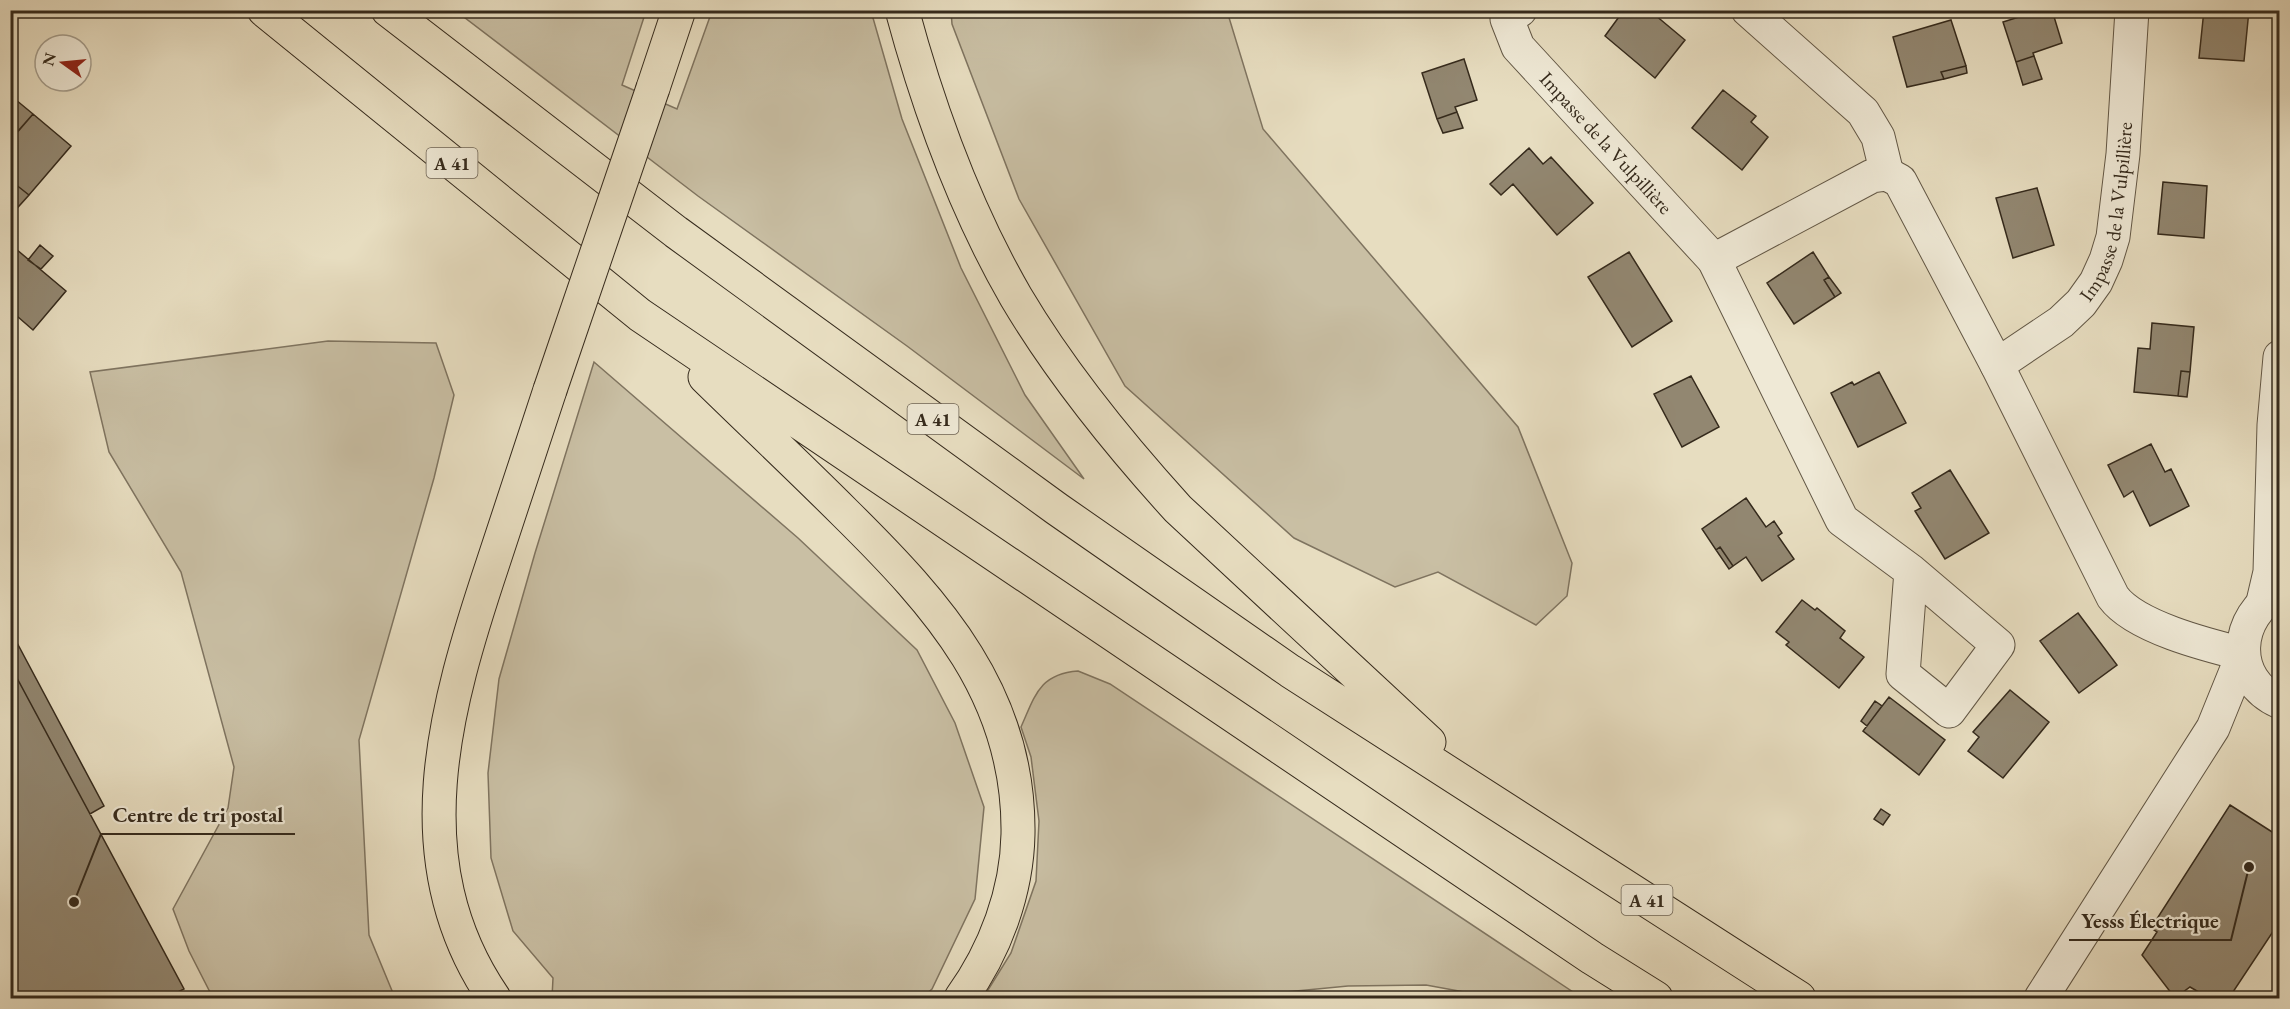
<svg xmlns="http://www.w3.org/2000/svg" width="2290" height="1009" viewBox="0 0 2290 1009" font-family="'EB Garamond',serif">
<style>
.green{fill:#c9bfa4;stroke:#7f7460;stroke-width:1.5}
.building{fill:#928771;stroke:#352a1c;stroke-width:1.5}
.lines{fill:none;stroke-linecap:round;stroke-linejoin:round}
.minor-casing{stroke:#625745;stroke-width:35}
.highway-casing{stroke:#352a1c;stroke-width:35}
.minor{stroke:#efe9d6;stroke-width:33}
.highway{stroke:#e7ddc0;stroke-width:33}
.highway-bridge-casing{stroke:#352a1c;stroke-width:35;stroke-linecap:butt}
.highway-bridge{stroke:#e7ddc0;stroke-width:33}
.labels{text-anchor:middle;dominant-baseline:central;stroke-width:4.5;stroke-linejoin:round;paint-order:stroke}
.shield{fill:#efe9d6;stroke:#6d6354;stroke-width:1.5}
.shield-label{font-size:18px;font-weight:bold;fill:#352a1c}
.street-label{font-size:20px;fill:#352a1c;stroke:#efe9d6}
.leader{fill:none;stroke:#352a1c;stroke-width:2}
.callout-dot{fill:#352a1c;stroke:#efe9d6;stroke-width:2}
.callout-label{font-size:21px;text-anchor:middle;font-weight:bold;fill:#352a1c;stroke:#efe9d6;stroke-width:4.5;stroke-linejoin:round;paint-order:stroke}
</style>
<rect width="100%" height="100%" fill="#e7ddc0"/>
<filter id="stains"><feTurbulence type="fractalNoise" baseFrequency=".00333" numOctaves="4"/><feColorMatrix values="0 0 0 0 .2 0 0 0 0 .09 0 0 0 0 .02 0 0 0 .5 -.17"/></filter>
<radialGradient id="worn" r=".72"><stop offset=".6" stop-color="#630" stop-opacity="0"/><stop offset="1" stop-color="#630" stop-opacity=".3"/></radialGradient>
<path class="green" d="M456,11h190l-24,74 55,24 35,-98h159l31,108 59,149 64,127 59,84 -177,-133 -209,-150z
M951,11h276l36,118 255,298 54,136 -5,33 -31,29 -98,-53 -43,15 -101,-49 -169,-152 -106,-187 -67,-175z
M328,341l108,2 18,52 -20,83 -75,262 10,195 26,63h-182l-24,-47 -16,-42 55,-101 6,-41 -53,-195 -72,-120 -19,-80z
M594,362l204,176 119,112 38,73 29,84 -9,92 -43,90 -10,9h-370l1,-20 -40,-47 -22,-73 -3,-85 11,-94 36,-126z
M1078,671l32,13 472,314h-85l-71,-13 -78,1 -84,8 -19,4h-262l28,-45 25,-72 3,-60 -8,-64 -10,-30c14,-31 18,-53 57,-56z"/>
<path class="building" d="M1624,10h25l36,30 -30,38 -50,-42z
M2041,10h11l10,33 -29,10 1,3 -18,6 -13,-40z
M2204,10h45l-5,51 -45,-3z
M1951,20l15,46 -25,6 3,7 -37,8 -14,-50z
M2034,56l8,23 -19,6 -7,-23z
M1464,59l13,41 -22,7 2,5 -20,7 -15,-46z
M1966,66l1,7 -23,6 -3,-7z
M1723,90l33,26 -5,6 17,15 -26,33 -50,-42z
M10,95l23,19 -18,21 -5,-4z
M1457,112l6,16 -20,5 -6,-14z
M33,114l38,32 -42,49 -19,-15v-40z
M1529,148l14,16 8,-7 42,46 -36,32 -44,-51 -12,11 -11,-11z
M10,180l19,15 -19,21z
M2163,182l44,4 -3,52 -46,-4z
M2037,188l17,57 -41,13 -17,-60z
M10,244l56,47 -33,39 -23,-20z
M40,245l13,11 -12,13 -13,-9z
M1629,252l43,69 -40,26 -44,-70z
M1813,252l16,25 -5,3 11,17 -41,27 -27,-41z
M1829,277l12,16 -6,4 -11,-17z
M2152,323l42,4 -4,45 -9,-1 -3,25 -44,-4 4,-44 12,1z
M2181,371l9,1 -3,25 -9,-1z
M1879,372l27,51 -48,24 -27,-54 21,-11 2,3z
M1691,376l28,51 -37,20 -28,-53z
M2151,444l14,28 6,-3 18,37 -39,20 -17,-35 -9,6 -16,-32z
M1950,470l39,63 -44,26 -30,-48 6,-3 -9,-15z
M1746,498l20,29 8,-6 8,12 -4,3 16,23 -32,22 -16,-24 -13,9 -13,-19 -4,3 -14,-21z
M1720,547l13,19 -4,3 -13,-19z
M1802,600l13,10 2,-2 28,23 -5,7 24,19 -25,31 -53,-43 3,-3 -13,-10z
M2078,613l39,52 -38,28 -39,-52z
M15,639l89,167 -14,8 -80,-149v-23z
M10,665l174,324 -18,9h-156z
M2010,690l39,32 -46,56 -35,-27 11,-14 -6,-5z
M1889,697l56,43 -26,35 -56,-44z
M1875,701l7,5 -15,20 -6,-5z
M2230,805l50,32v84l-51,77h-20l-19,-11 -15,11 -33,-43 15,-23 -6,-4z
M1881,809l9,6 -7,10 -9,-6z"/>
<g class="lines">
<defs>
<g id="minor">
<path id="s1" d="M1520,10l-13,9 11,28 196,213 128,260 69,51 87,74 -49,66 -46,-37 8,-103"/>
<path d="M1748,10l115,102 15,25 9,37"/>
<path d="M1714,260l158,-84 15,-2 13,7 97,184 116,232c22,30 94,48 130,57l-30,74 -172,270"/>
<path id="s2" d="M1997,365l64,-43 20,-19 15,-21 10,-22 7,-23 10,-83 9,-144"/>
<path d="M2280,592c-46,23 -51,88 0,110"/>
<path d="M2263,602l7,-30 4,-147 6,-68"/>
</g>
<path id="highway" d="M264,10l376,305 952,643 64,40
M388,10l288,222 381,277 233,162 509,327
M902,10c27,100 62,197 114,287 45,76 103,147 162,212l251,233
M653,88l26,-78
M705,377c47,46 94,90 140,136 93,92 175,182 173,321 -1,58 -23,117 -57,164
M494,998c-94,-137 -49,-291 -1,-435 19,-58 38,-115 57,-173"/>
</defs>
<use href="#minor" class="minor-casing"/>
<use href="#highway" class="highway-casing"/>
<use href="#minor" class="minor"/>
<use href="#highway" class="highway"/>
<defs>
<path id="highway-bridge" d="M550,390l103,-302"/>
</defs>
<use href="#highway-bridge" class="highway-bridge-casing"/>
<use href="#highway-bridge" class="highway-bridge"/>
</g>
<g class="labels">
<g class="shield">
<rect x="426.5" y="148" width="51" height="30" rx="4.5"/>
<rect x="907.5" y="404" width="51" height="30" rx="4.5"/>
<rect x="1621.5" y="885" width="51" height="30" rx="4.5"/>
</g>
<g class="shield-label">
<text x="452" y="163">A 41</text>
<text x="933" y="419">A 41</text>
<text x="1647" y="900">A 41</text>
</g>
<g class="street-label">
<text stroke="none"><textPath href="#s1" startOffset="176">Impasse de la Vulpillière</textPath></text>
<text stroke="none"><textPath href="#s2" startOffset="202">Impasse de la Vulpillière</textPath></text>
</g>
</g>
<path class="leader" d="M74 902L101 834H295M2249 867L2231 940H2069"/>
<g class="callout-dot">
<circle cx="74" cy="902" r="6"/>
<circle cx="2249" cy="867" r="6"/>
</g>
<g class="callout-label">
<text x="198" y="822">Centre de tri postal</text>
<text x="2150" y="928">Yesss Électrique</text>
</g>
<rect width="2290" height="1009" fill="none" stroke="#e7ddc0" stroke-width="36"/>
<rect x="12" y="12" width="2266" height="985" fill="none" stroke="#352a1c" stroke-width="3"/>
<rect x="18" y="18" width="2254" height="973" fill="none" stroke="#352a1c" stroke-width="1.5"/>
<g transform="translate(63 63) rotate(285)"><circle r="28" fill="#efe9d6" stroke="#a59d8c" stroke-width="1.5"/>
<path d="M0-4.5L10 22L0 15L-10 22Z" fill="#8f2418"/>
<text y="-9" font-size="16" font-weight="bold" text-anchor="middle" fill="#352a1c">N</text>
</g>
<rect width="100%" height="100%" filter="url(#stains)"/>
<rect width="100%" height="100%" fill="url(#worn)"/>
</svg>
